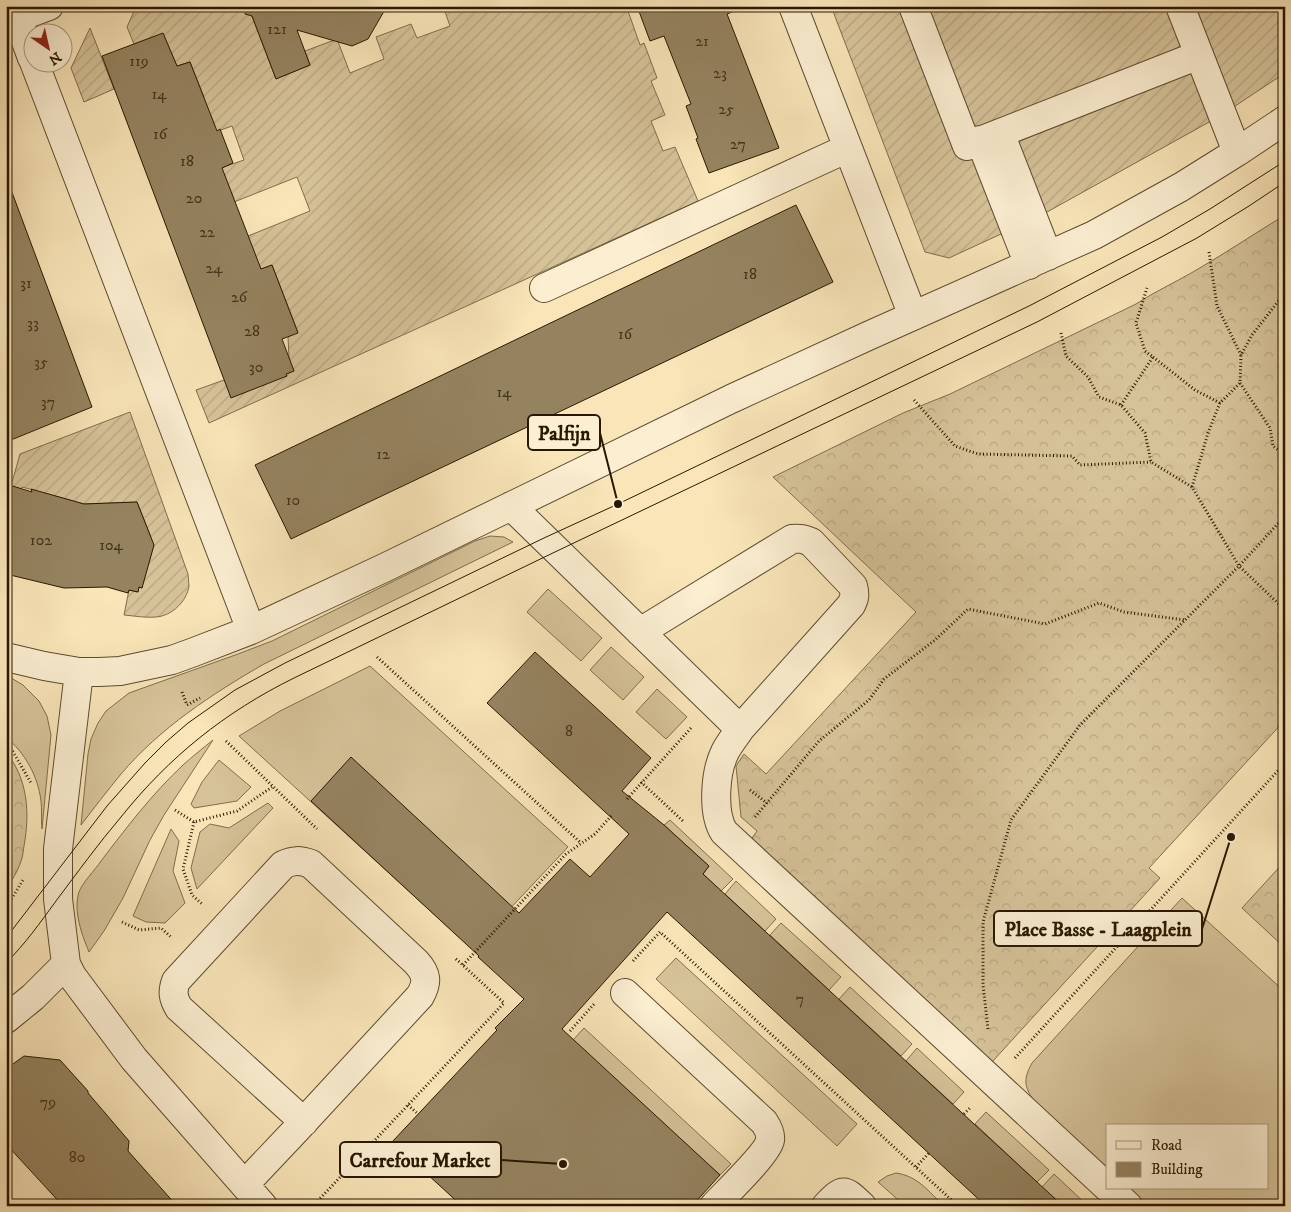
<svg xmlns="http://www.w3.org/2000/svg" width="1291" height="1212" viewBox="0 0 1291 1212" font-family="'IM FELL DW Pica',serif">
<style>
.grass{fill:#d6c299;stroke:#806d4d}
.forest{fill:url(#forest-crowns);stroke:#806d4d}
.garden{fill:url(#garden-furrows);stroke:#806d4d}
.building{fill:#958360;stroke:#291801}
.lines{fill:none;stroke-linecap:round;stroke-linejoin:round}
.minor-casing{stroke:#5d4b2f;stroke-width:30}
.path{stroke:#291801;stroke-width:3;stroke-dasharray:1 2.5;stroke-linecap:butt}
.minor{stroke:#fbeed1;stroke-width:28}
.tram{stroke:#291801;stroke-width:1}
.labels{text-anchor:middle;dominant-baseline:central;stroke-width:4;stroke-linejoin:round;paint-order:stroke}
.number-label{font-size:16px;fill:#443319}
.leader{fill:none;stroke:#291801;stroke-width:2}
.callout-dot{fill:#291801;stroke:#fbeed1;stroke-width:2}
.callout{fill:#fbeed1;stroke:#291801;stroke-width:2}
.callout-label{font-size:20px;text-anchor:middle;font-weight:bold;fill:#291801}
</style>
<defs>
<pattern id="forest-crowns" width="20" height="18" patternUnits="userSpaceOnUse" patternTransform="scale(1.25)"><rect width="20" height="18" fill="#d6c299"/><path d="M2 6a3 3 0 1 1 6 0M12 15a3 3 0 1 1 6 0" fill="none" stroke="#b8a682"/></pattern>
<pattern id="garden-furrows" width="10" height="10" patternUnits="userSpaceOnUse" patternTransform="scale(1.25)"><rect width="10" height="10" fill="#d6c299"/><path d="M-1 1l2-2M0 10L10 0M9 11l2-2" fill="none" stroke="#b8a682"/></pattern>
</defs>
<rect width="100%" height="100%" fill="#f9e5b8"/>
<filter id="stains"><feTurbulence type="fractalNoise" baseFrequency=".004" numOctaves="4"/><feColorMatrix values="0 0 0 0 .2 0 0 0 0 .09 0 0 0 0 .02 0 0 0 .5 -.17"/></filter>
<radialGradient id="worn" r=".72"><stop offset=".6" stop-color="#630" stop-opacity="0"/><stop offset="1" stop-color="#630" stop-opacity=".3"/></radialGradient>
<path class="grass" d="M490,536l14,1 9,5 -249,122c-52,30 -104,64 -143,110 -14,17 -27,34 -40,51l7,-71 3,-15 7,-16 8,-12 23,-18 109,-39 34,-13 203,-100z
M548,589l54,49 -21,23 -54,-49z
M611,647l33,30 -21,23 -33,-30z
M370,666l198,181 -96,102 -233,-213 41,-25z
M6,675l17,10 16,16 8,15 4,19 -9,94c-1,-9 0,-19 -1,-28 -3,-25 -16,-48 -35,-64z
M657,689l30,28 -21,22 -30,-27z
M213,740l-49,75 -14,25 -27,58 -19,33 -15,21c-7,-17 -16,-41 -10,-60 3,-9 16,-22 22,-31 26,-34 51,-67 82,-96 10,-9 20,-17 30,-25z
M219,760l32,27 -14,14 -43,7 -3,-4 11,-22z
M268,803l5,5 -76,81 -6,-21 9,-36 10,-8 19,4z
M670,820l63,59 -12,12 -18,-17 6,-8 -45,-41z
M171,829l8,12 -6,30 12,32 -20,20 -19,-1 -13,-6z
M736,881l40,38 -11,12 -40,-37z
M1182,898l103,94v214h-139l-19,-18h140v-62h-160v44l-71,-66c-11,-16 -14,-23 -4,-41z
M781,923l60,54 -12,13 -59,-55z
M676,958l181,166 -20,22 -181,-167z
M850,987l62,57 -11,12 -62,-57z
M584,1028l147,136 -11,11 -147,-135z
M917,1048l47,44 -11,12 -47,-43z
M986,1112l63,58 -12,12 -62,-58z
M896,1173c22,3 33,19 48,33h-39l-27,-24 9,-6z
M1054,1174l34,32h-25l-21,-19z"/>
<path class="forest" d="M1285,215v505l-136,148 11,10 -168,184 -19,-19 -223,-202 7,-10 -16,-14 -5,-51 8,-12 22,20 150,-162 -143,-135 130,-64 47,-19 186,-90c18,-12 38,-21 57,-32 31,-18 61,-38 92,-57z
M6,752c22,27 24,61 18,94 -1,5 -1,11 -3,15 -3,10 -9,19 -15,28z
M1285,861v87l-43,-40z"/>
<path class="garden" d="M138,6h110l28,73 34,-14 -5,-14 32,-12 13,34 34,-14 -8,-22 35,-13 6,14 33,-12 -7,-20h197l-12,5 12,34 4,-2 13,35 -6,3 14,34 -14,6 12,30 12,-4 23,54 -489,222 -13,-33 28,-10 63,-4 -1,-2 8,-3 -5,-13 -1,-21 10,-5 -26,-67 -24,9v-38l62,-25 -13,-34 -63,25 -19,-32 29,-10 -12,-34 -39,14 11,-43 -14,-35 -13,4 -14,-32 -29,10 -7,-17 9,-20z
M831,6h454v67l-65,43 -182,101 -89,41 -24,-6z
M90,28l24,61 -30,13 -13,-34z
M130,412l58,162c0,4 1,8 1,12 -2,15 -17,30 -33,31 -10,1 -21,-1 -32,-2l5,-25 9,2 1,-5 3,1 8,-53 -13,-33 -53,2 -62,-17 -1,2 -10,-3 9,-32z"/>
<path class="building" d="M246,6h141l-19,33 -16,7 -55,-16 13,35 -34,14 -24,-63 -7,-2z
M637,6h99l1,4 -10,4 52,134 -70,25 -13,-34 2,-1 -12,-32 5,-2 -27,-68 -14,5z
M163,33l14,33 13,-4 27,69 3,-2 13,34 -11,5 39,101 11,-4 26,68 -16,6 12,32 -8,3 1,2 -56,22 -129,-342z
M10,187l82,220 -86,35v-254z
M796,205l37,77 -542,257 -36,-74z
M6,484l26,8 -1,-3 53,15 53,-2 17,43 -12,43 -3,-1 -1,5 -9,-2 -1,3 -21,-6 -43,1 -58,-14z
M535,652l116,106 -29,33 42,34 45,41 -6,8 360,332h-77l-319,-294 -105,117 158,146 -28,31h-230l-70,-64 105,-112 -2,-2 29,-29 -46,-42 1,-1 -168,-155 40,-44 168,156 51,-54 20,18 39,-43 -142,-131z
M24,1056l36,4 28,31v2l41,48 -1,10 49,55h-114l-57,-62v-75z"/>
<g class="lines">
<defs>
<path id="minor" d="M13,6l19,52
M793,6l120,310
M913,6l54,140 232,-91
M1180,6l57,146
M6,22l43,-16
M34,62l217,568
M1000,133l48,123
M980,140l49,125
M544,288l304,-140
M511,506l229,223c-5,8 -11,15 -15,23 -10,20 -13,61 -1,80l383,355
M640,632l152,-93c8,-1 12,0 19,3l42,44c2,8 2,12 -2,19l-111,124
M6,657l38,9 35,6h20l21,-1 52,-11 22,-8 57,-22 133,-62 347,-169 137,-63 226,-101 87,-48 56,-35 48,-32
M79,672l-21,177v50l8,65 6,12 62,83 129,147
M625,993l139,129c4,6 7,12 6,18 -2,13 -45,54 -56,66
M6,1019l27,-22 33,-33
M245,1184l52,-55 123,-133c8,-14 7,-22 -4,-34l-105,-98c-11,-4 -18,-4 -28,1l-107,116c-4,11 -3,17 3,27l125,114
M1109,1188l19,18
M826,1206c18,-19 18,-17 36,0"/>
</defs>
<use href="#minor" class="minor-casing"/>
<path class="path" d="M1209,252l8,54 24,49
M1061,333l5,23 22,21 11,20 22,8 24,28 6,29 41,25 47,79 46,44
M1153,357l42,33 25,13
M1240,383l30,45 3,18 12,9
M914,400l41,46 23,8 94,2 8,9 71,-3
M1121,405l32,-48 -8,-6 -9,-28 11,-35
M1192,487l16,-54 12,-30 20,-20 1,-28 11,-20 28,-36 5,-10
M377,657l204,186
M182,692l5,13 13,-7
M226,741l91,88
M6,743l6,7 19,33
M641,782l43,40
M750,790l17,13
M627,799l64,-71
M175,810l19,12 43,-11 35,-24
M755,817l64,-76 50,-41 15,-21 51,-39 33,-31 77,15 54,-21 25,9 61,8
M194,822l-11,47 9,26 10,9
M6,908l17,-28
M122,922l17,8 22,-2 10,9
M633,961l27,-29 298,274
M463,965l103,-111 29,-20 18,-20
M988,1029l-5,-44v-63l28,-102 69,-95 159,-159 46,-50
M570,1031l25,-28
M1015,1058l270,-295
M408,1105l10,9
M964,1114l7,-7
M916,1167l13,-14
M313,1206l191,-203 -49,-45"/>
<use href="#minor" class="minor"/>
<path class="tram" d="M6,938l101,-132 38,-43 21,-21 22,-19 47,-33 50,-27 259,-125 74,-34 411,-198 133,-69 48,-28 75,-48
M6,963c19,-19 34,-40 50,-62 21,-28 42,-57 65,-84 48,-60 104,-105 173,-139l263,-127 480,-229 160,-84 52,-32 36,-24"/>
</g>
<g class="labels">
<g class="number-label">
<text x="277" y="29">121</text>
<text x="702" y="41">21</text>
<text x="139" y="61">119</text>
<text x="720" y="73">23</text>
<text x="159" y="94">14</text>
<text x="726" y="109">25</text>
<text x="160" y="134">16</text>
<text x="738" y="144">27</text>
<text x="187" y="161">18</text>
<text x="194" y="198">20</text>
<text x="207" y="232">22</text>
<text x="214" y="268">24</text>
<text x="750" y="274">18</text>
<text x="26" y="283">31</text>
<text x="239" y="297">26</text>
<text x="33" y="323">33</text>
<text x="252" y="331">28</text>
<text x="625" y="334">16</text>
<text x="41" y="362">35</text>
<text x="256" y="367">30</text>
<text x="504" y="392">14</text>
<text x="48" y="402">37</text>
<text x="383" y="454">12</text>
<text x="293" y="500">10</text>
<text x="41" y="540">102</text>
<text x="111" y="545">104</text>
<text x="569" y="731">8</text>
<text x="800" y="999">7</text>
<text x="48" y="1102">79</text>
<text x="77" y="1157">80</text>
</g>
</g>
<path class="leader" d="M618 504L600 433M1231 837L1202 929M563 1164L501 1160"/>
<g class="callout-dot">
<circle cx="618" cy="504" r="5"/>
<circle cx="1231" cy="837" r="5"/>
<circle cx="563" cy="1164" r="5"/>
</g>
<g class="callout">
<rect x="528" y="415" width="72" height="35" rx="5"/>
<rect x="994" y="911" width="208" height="35" rx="5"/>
<rect x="340" y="1142" width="161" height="35" rx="5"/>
</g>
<g class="callout-label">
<text x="564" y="440">Palfijn</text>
<text x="1098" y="936">Place Basse - Laagplein</text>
<text x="420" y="1167">Carrefour Market</text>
</g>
<rect width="1291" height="1212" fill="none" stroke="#f9e5b8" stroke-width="25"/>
<rect x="8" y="8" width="1276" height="1197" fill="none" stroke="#291801" stroke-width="2.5"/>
<rect x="12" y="12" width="1266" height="1187" fill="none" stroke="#291801"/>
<rect x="1106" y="1124" width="162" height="65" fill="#fbeed1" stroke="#a7987e"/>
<rect x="1116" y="1141" width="25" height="8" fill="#fbeed1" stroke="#a7987e"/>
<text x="1151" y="1150" font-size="15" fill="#291801">Road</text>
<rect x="1116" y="1162" width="25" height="15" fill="#958360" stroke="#a7987e"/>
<text x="1151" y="1174" font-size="15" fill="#291801">Building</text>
<g transform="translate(48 48) rotate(146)"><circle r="24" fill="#fbeed1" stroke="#a7987e"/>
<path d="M0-4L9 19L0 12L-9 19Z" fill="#8f2418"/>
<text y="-8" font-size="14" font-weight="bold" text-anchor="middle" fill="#291801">N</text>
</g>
<rect width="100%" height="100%" filter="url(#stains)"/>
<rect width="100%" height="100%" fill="url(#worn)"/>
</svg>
